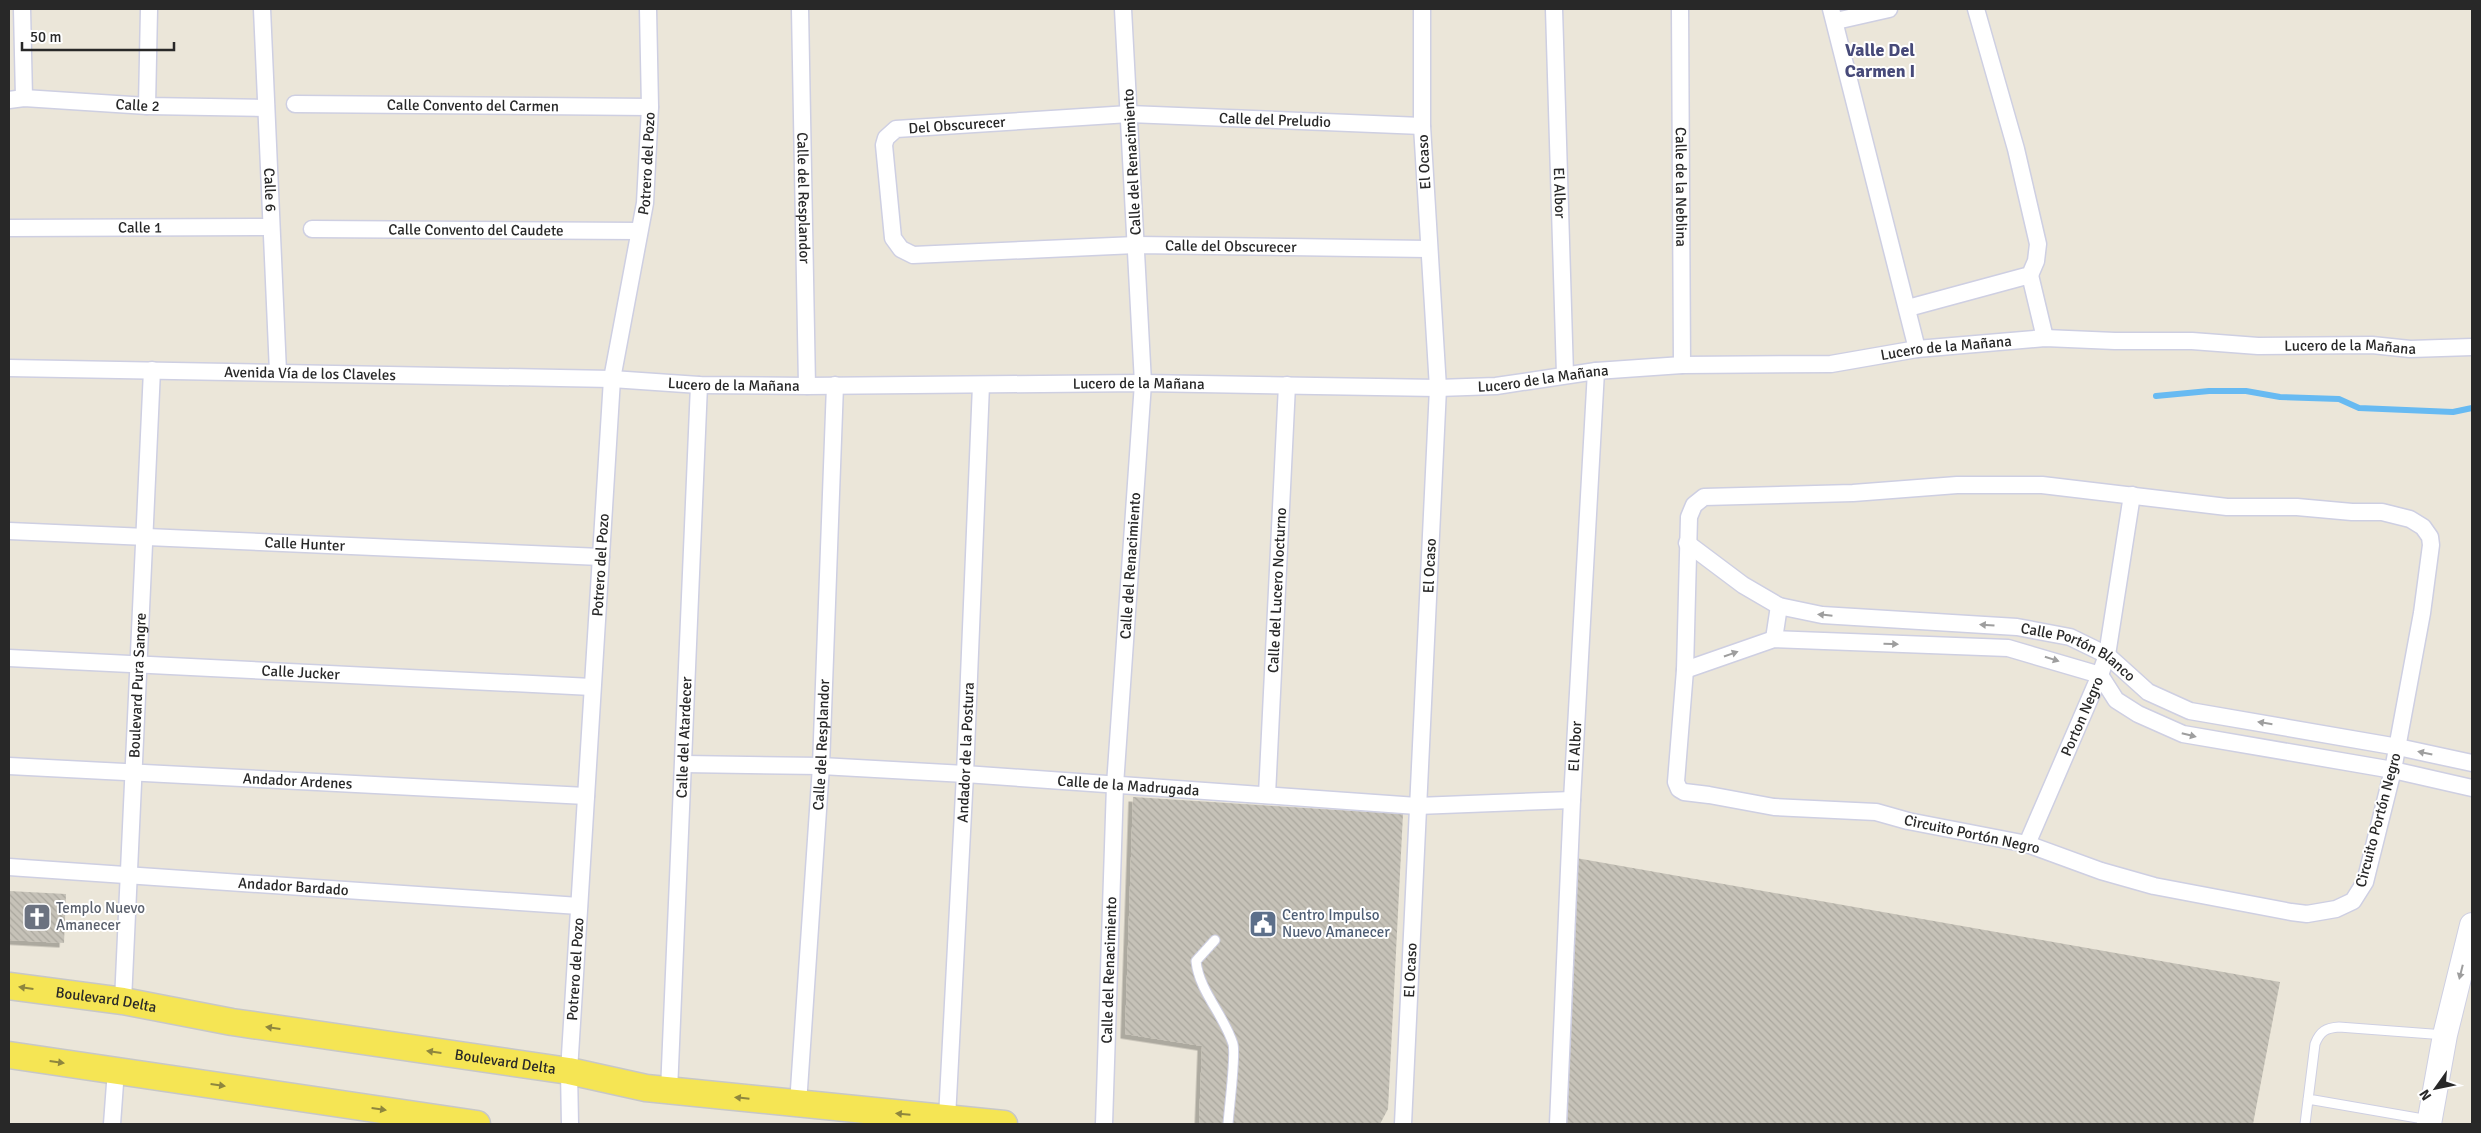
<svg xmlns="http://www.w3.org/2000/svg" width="2481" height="1133" viewBox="0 0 2481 1133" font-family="Signika,sans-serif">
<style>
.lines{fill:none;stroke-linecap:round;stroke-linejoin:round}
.stream{stroke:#67baf2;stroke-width:6}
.building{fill:url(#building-back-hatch);filter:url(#shadow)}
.lane-casing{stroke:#cecfe2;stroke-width:11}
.street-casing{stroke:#cecfe2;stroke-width:19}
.secondary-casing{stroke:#cecfe2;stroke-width:26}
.primary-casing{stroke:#c7c7c7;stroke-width:29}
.lane{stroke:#fff;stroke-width:9}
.street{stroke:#fff;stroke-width:16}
.secondary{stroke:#fff;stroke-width:24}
.primary{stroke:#f5e554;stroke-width:26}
.oneway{fill:#9e9e9e}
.oneway2{fill:#8e863e}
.labels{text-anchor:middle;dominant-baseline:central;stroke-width:4;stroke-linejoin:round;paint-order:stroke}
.street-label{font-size:15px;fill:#282828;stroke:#fff}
.worship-label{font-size:15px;fill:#5b616d;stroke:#fff;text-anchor:start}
.service-label{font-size:15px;fill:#4e5e75;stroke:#fff;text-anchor:start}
.quarter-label{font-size:18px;font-weight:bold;fill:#474a79;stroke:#fff}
</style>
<defs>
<pattern id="building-back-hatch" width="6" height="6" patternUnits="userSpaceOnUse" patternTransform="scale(1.25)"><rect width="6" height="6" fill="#c6c2b8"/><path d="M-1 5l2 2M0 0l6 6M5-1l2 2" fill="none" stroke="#aaa79e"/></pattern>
<filter id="shadow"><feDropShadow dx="-4.5" dy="4.5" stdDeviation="0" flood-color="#0004"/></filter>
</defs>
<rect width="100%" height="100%" fill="#ebe6d9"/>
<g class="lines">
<path class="stream" d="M2156,396l53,-5h37l34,6 59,2 20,9 94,4 19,-4"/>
</g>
<path class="building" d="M1133,797l270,17 -15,295 -8,15h-181l3,-78 -77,-12z
M1576,858l704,124 -27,142h-689z
M9,891l57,3 -2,49 -55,-3z"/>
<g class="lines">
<defs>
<path id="lane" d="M1215,940l-19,21c3,30 28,54 37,83 3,12 -4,64 -5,80
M2308,1099l121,21
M2305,1124l10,-80c5,-13 11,-16 24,-17l106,8"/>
<g id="street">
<path d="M22,9l2,89"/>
<path id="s1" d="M262,9l16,363"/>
<path id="s2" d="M800,9l7,377"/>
<path id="s3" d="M1554,9l11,366"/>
<path id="s4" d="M1680,9l2,356"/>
<path d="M1831,9l86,340"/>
<path d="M1836,21l53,-12"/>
<path id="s5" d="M9,100l15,-2 123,8 119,2"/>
<path id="s6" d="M295,104l355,3"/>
<path d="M147,106l2,-97"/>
<path id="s7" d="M1422,126l-293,-12 -233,15 -10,9 -2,7 9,93 8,11 12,6 223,-10 292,4"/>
<path id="s8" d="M9,228l262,-1"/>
<path id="s9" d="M312,229l327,2"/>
<path d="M2030,275l15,63"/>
<path d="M1908,308l122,-33 6,-14 2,-17 -22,-95 -40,-140"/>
<path id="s10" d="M9,368l603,11 87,6 108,1 336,-3 295,5 58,-2 100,-15 86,-6 149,-1 86,-15 128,-11 70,3h77l66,5 114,-1 38,4 62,-2"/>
<path d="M1957,485h85l185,22h70l55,5h30l28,7 13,8 7,10 1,8 -9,68 -29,157 -28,112 -12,19 -17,8 -29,5 -16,-2 -137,-26 -53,-15 -74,-27 -119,-23 -32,-9 -102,-5 -65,-12 -25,-3 -5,-3 -3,-7 9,-112 4,-153 5,-12 10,-8 149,-4z"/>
<path id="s11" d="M9,531l592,26"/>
<path id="s12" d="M1687,543l56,42 36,21 43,9 195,12 53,10 37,18 41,37 42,19 208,36 74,16"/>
<path d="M1774,639l5,-33"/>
<path id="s13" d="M9,658l583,29"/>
<path d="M1685,670l89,-31 234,9 92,27 16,25 22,14 45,20 210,36 79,18"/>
<path id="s14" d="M684,764l137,2 144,8 452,32 155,-6"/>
<path id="s15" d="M9,766l577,30"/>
<path id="s16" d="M1267,795l20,-410"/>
<path id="s17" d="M2027,844l73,-169 7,-20 25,-160"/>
<path id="s18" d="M9,867l570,39"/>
<path id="s19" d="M123,1001l29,-631"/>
<path id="s20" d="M669,1091l30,-706"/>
<path id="s21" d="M798,1104l23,-338 14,-381"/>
<path id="s22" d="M947,1118l18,-344 16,-389"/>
<path d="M112,1124l4,-54"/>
<path id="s23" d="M570,1124l-1,-53 43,-692 33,-176 5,-96 -2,-98"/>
<path id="s24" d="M1104,1124l11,-339 28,-402 -20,-374"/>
<path id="s25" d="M1403,1124l35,-736 -16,-262v-117"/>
<path id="s26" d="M1558,1124l14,-324 24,-429"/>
</g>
<path id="secondary" d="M2429,1124l16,-89 27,-110"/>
<g id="primary">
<path id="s27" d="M9,986l114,15 109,21 337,49 77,17 358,36"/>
<path d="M9,1055l468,69"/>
</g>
</defs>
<use href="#lane" class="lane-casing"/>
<use href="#street" class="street-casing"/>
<use href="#secondary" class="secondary-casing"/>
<use href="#primary" class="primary-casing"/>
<use href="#lane" class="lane"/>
<use href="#street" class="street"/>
<use href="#secondary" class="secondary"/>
<use href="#primary" class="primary"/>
</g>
<defs><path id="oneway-solid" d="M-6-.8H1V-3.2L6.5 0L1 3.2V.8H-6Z" transform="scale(1.25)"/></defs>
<g class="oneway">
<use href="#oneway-solid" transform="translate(1825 615) rotate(-174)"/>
<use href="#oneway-solid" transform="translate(1987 625) rotate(-176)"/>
<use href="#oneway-solid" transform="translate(1891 644) rotate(2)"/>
<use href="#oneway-solid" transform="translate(1731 654) rotate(-19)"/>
<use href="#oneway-solid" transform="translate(2052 659) rotate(18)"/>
<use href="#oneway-solid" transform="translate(2265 723) rotate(-171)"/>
<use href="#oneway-solid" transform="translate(2189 735) rotate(14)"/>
<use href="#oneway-solid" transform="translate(2425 753) rotate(-168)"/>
<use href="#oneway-solid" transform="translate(2461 972) rotate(104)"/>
</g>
<g class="oneway2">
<use href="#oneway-solid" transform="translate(26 988) rotate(-172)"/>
<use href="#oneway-solid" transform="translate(273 1028) rotate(-172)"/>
<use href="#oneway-solid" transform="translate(434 1052) rotate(-172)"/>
<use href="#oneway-solid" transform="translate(57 1062) rotate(8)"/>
<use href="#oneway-solid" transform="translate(218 1085) rotate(8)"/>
<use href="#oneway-solid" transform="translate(742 1098) rotate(-174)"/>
<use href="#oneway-solid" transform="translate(379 1109) rotate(8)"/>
<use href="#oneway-solid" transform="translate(903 1114) rotate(-175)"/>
</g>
<defs>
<symbol id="church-square" viewBox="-11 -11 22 22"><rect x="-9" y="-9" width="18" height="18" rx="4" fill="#6b7280" stroke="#fff"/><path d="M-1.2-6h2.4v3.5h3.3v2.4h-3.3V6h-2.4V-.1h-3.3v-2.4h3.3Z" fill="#fff"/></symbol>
<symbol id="civic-square" viewBox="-11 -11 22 22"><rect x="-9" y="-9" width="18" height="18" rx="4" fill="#5c6f8a" stroke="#fff"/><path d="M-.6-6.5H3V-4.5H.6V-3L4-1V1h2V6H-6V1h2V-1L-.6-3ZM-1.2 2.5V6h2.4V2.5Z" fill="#fff"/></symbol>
</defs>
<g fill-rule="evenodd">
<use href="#church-square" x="21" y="901" width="32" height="32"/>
<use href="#civic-square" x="1247" y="908" width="32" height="32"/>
</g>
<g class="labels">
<g class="street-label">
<text stroke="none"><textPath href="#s5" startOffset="129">Calle 2</textPath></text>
<text stroke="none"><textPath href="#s6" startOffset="178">Calle Convento del Carmen</textPath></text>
<text transform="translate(1275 120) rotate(2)">Calle del Preludio</text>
<text transform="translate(957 125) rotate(-4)">Del Obscurecer</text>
<text transform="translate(1132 162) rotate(-93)">Calle del Renacimiento</text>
<text transform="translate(1424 162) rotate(-93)">El Ocaso</text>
<text stroke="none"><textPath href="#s23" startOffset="965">Potrero del Pozo</textPath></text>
<text stroke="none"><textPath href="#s4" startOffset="178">Calle de la Neblina</textPath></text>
<text stroke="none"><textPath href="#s1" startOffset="181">Calle 6</textPath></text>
<text stroke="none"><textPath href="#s3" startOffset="184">El Albor</textPath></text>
<text stroke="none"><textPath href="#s2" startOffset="189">Calle del Resplandor</textPath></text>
<text stroke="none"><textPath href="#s8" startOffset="131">Calle 1</textPath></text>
<text stroke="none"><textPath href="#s9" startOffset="164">Calle Convento del Caudete</textPath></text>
<text stroke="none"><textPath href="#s7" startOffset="986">Calle del Obscurecer</textPath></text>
<text stroke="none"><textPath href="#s10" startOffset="2345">Lucero de la Mañana</textPath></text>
<text stroke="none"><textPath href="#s10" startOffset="1940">Lucero de la Mañana</textPath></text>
<text stroke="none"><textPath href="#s10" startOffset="301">Avenida Vía de los Claveles</textPath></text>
<text stroke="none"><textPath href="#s10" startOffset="1535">Lucero de la Mañana</textPath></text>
<text stroke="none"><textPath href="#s10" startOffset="725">Lucero de la Mañana</textPath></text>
<text stroke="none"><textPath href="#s10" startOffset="1130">Lucero de la Mañana</textPath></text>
<text stroke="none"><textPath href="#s11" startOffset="296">Calle Hunter</textPath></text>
<text stroke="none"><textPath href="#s23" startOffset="560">Potrero del Pozo</textPath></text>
<text stroke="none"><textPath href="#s24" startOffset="559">Calle del Renacimiento</textPath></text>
<text stroke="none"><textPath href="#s25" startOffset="559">El Ocaso</textPath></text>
<text stroke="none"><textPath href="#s16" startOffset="205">Calle del Lucero Nocturno</textPath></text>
<text stroke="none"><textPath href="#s12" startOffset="418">Calle Portón Blanco</textPath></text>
<text stroke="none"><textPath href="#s13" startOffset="292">Calle Jucker</textPath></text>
<text stroke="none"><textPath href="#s19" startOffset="316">Boulevard Pura Sangre</textPath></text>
<text stroke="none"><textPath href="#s17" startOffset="139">Porton Negro</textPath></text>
<text stroke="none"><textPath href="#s20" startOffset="354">Calle del Atardecer</textPath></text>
<text stroke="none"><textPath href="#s21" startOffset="360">Calle del Resplandor</textPath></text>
<text stroke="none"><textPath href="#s26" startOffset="378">El Albor</textPath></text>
<text stroke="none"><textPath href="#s22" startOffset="366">Andador de la Postura</textPath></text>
<text stroke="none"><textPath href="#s15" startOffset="289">Andador Ardenes</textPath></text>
<text stroke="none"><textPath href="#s14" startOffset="445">Calle de la Madrugada</textPath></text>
<text transform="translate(2378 820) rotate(-75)">Circuito Portón Negro</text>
<text transform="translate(1972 834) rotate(12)">Circuito Portón Negro</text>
<text stroke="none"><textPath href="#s18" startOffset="285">Andador Bardado</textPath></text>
<text stroke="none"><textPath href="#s23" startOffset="155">Potrero del Pozo</textPath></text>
<text stroke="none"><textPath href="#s24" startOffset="154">Calle del Renacimiento</textPath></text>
<text stroke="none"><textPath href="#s25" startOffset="154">El Ocaso</textPath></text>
<text stroke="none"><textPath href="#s27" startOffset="98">Boulevard Delta</textPath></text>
<text stroke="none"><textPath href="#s27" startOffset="502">Boulevard Delta</textPath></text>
</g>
<g class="worship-label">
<text x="56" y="908">Templo Nuevo<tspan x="56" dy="17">Amanecer</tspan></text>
</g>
<g class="service-label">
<text x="1282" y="915">Centro Impulso<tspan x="1282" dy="17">Nuevo Amanecer</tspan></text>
</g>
<g class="quarter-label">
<text x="1880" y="50">Valle Del<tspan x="1880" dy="21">Carmen I</tspan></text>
</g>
</g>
<rect width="2481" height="1133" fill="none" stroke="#282828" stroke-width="20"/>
<g transform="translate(2436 1088) rotate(237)" stroke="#ffffff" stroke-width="4" paint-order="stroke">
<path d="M0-4L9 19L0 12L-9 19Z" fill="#282828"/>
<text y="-8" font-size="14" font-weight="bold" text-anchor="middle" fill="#282828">N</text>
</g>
<path d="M22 42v8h152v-8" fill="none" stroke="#282828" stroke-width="2.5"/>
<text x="30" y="42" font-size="15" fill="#282828" stroke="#ffffff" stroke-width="4" paint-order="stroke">50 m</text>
</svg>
